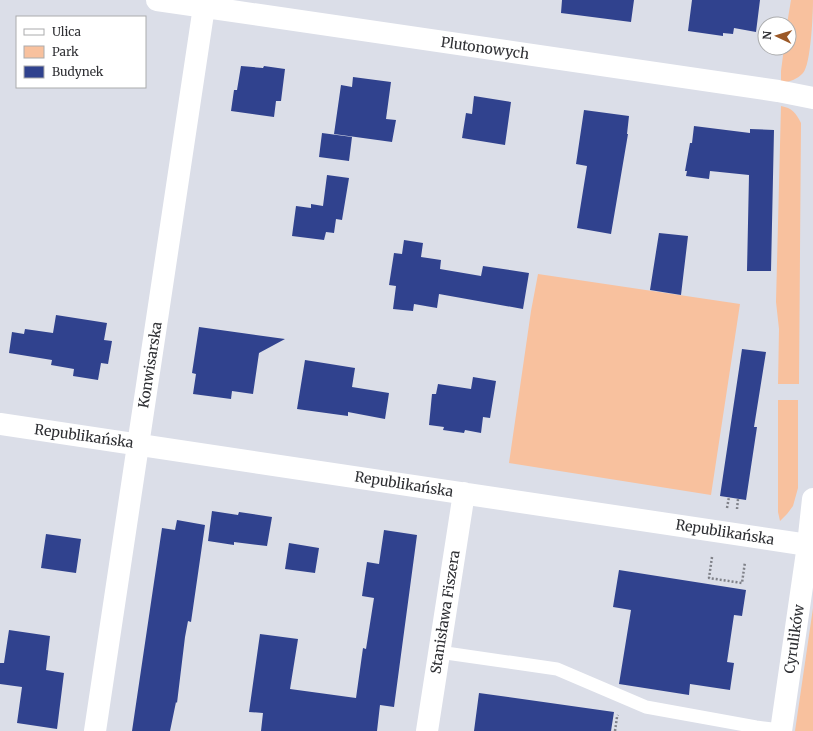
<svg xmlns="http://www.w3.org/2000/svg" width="813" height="731" viewBox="0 0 813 731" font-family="Merriweather,serif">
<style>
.green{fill:#f8c19e}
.building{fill:#30428e}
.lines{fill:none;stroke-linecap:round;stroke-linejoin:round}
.path{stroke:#7f8188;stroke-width:2.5;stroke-dasharray:2 2;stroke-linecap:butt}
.lane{stroke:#fff;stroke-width:13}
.street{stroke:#fff;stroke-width:22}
.secondary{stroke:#fff;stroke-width:22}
.labels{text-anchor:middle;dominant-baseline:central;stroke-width:4;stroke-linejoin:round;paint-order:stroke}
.street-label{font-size:14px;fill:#2e2f33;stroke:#fff}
</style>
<rect width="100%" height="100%" fill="#dbdee8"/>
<path class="green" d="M791,0h22c0,13 -2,65 -10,73 -5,6 -14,9 -22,10v-12l3,-23h5v-24h-2z
M781,106c11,2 15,7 20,17l-2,261h-21l1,-55 -3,-27z
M538,274l202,30 -29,191 -202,-32 22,-152z
M778,400h20v88l-5,18 -6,8 -7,7 -2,-9z
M813,608v123h-18z"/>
<path class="building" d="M562,0h72l-3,22 -70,-9z
M692,0h68l-4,32 -22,-4 -1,6 -10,-1v3l-35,-5z
M241,66l22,2 1,-2 21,3 -4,32h-5l-2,16 -43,-6 3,-21h3z
M353,77l38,5 -5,37 10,1 -4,22 -58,-8 7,-49 11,2z
M474,96l37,6 -6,43 -43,-7 4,-25 6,1z
M584,110l45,6 -2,18h1l-17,100 -34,-6 10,-62 -11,-2z
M694,126l56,7v-4l24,1 -3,141h-24l2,-96 -39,-4 -1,8 -23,-3 1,-5h-2l5,-28h2z
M322,133l30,4 -3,24 -30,-4z
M327,175l22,3 -7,42 -6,-1 -2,14 -8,-1 -2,8 -32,-4 4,-30 15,2v-4l12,2z
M659,233l29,3 -7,59 -31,-5z
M404,240l19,3 -2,14 20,3 -1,9 41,7 2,-10 46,7 -6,36 -84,-15 -2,14 -23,-4 -1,7 -20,-2 3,-23 -7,-1 5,-32 8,1z
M56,315l51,8 -3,17 8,1 -4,23 -7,-1 -3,17 -25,-4 1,-7 -23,-4 1,-5 -43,-7 3,-21 12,2 1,-5 28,4z
M199,327l86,12 -26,14 -6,41 -21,-3 -1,8 -38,-5 3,-20 -4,-1z
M742,349l24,3 -12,75h3l-11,73 -26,-4z
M305,360l50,8 -3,19 37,6 -4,26 -37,-7v4l-51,-7z
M473,377l23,4 -6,37 -7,-1 -2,16 -16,-3 -1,3 -21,-3 1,-3 -15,-2 3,-31h4l2,-10 33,5z
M212,511l26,4 1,-3 33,5 -5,29 -33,-4v3l-26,-4z
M177,520l28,5 -14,97 -3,-1 -3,16 -8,66 -1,-1 -6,29h-38l30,-203 13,2z
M384,530l33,5 -23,172 -14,-2 -3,26h-116l2,-18 -14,-1 11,-78 38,5 -8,50 66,9 7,-50 3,1 8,-51 -12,-2 5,-34 12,2z
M46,534l35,5 -5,34 -35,-5z
M289,543l30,5 -4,25 -30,-4z
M619,570l127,20 -4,26 -8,-1 -7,47 7,1 -4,27 -40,-6 -1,11 -70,-11 12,-74 -18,-3z
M9,630l41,6 -4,34 18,3 -7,56 -40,-6 5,-36 -22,-3v-21h4z
M479,693l135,19 -3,19h-137z"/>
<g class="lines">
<path class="path" d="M727,508l2,-11
M737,509l1,-10
M712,557l-3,21 33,5 3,-21
M615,731l2,-14 1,-2"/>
<path class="lane" d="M439,652l118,17 89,38 110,20 25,3"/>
<path class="street" d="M157,0l621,91 35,7
M0,424l808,121
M95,731l110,-731
M427,731l37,-238"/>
<path class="secondary" d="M781,731l27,-186 5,-46"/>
</g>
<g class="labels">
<g class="street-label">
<text transform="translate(485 48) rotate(8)">Plutonowych</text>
<text transform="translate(150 365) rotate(-81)">Konwisarska</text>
<text transform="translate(84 436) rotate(8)">Republikańska</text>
<text transform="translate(404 484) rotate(9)">Republikańska</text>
<text transform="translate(725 532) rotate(9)">Republikańska</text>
<text transform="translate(445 612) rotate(-81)">Stanisława Fiszera</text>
<text transform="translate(794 639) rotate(-82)">Cyrulików</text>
</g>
</g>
<rect x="16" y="16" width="130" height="72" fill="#ffffff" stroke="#abacad"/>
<rect x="24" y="29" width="20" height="6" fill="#ffffff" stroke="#abacad"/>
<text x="52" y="36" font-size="12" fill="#2e2f33">Ulica</text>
<rect x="24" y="46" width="20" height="12" fill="#f8c19e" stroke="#abacad"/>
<text x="52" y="56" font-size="12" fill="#2e2f33">Park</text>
<rect x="24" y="66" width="20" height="12" fill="#30428e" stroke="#abacad"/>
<text x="52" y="76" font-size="12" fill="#2e2f33">Budynek</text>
<g transform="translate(777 36) rotate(274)"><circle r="19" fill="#ffffff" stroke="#abacad"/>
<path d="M0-3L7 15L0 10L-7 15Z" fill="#9b5827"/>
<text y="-6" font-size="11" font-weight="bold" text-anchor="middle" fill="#2e2f33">N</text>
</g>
</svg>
